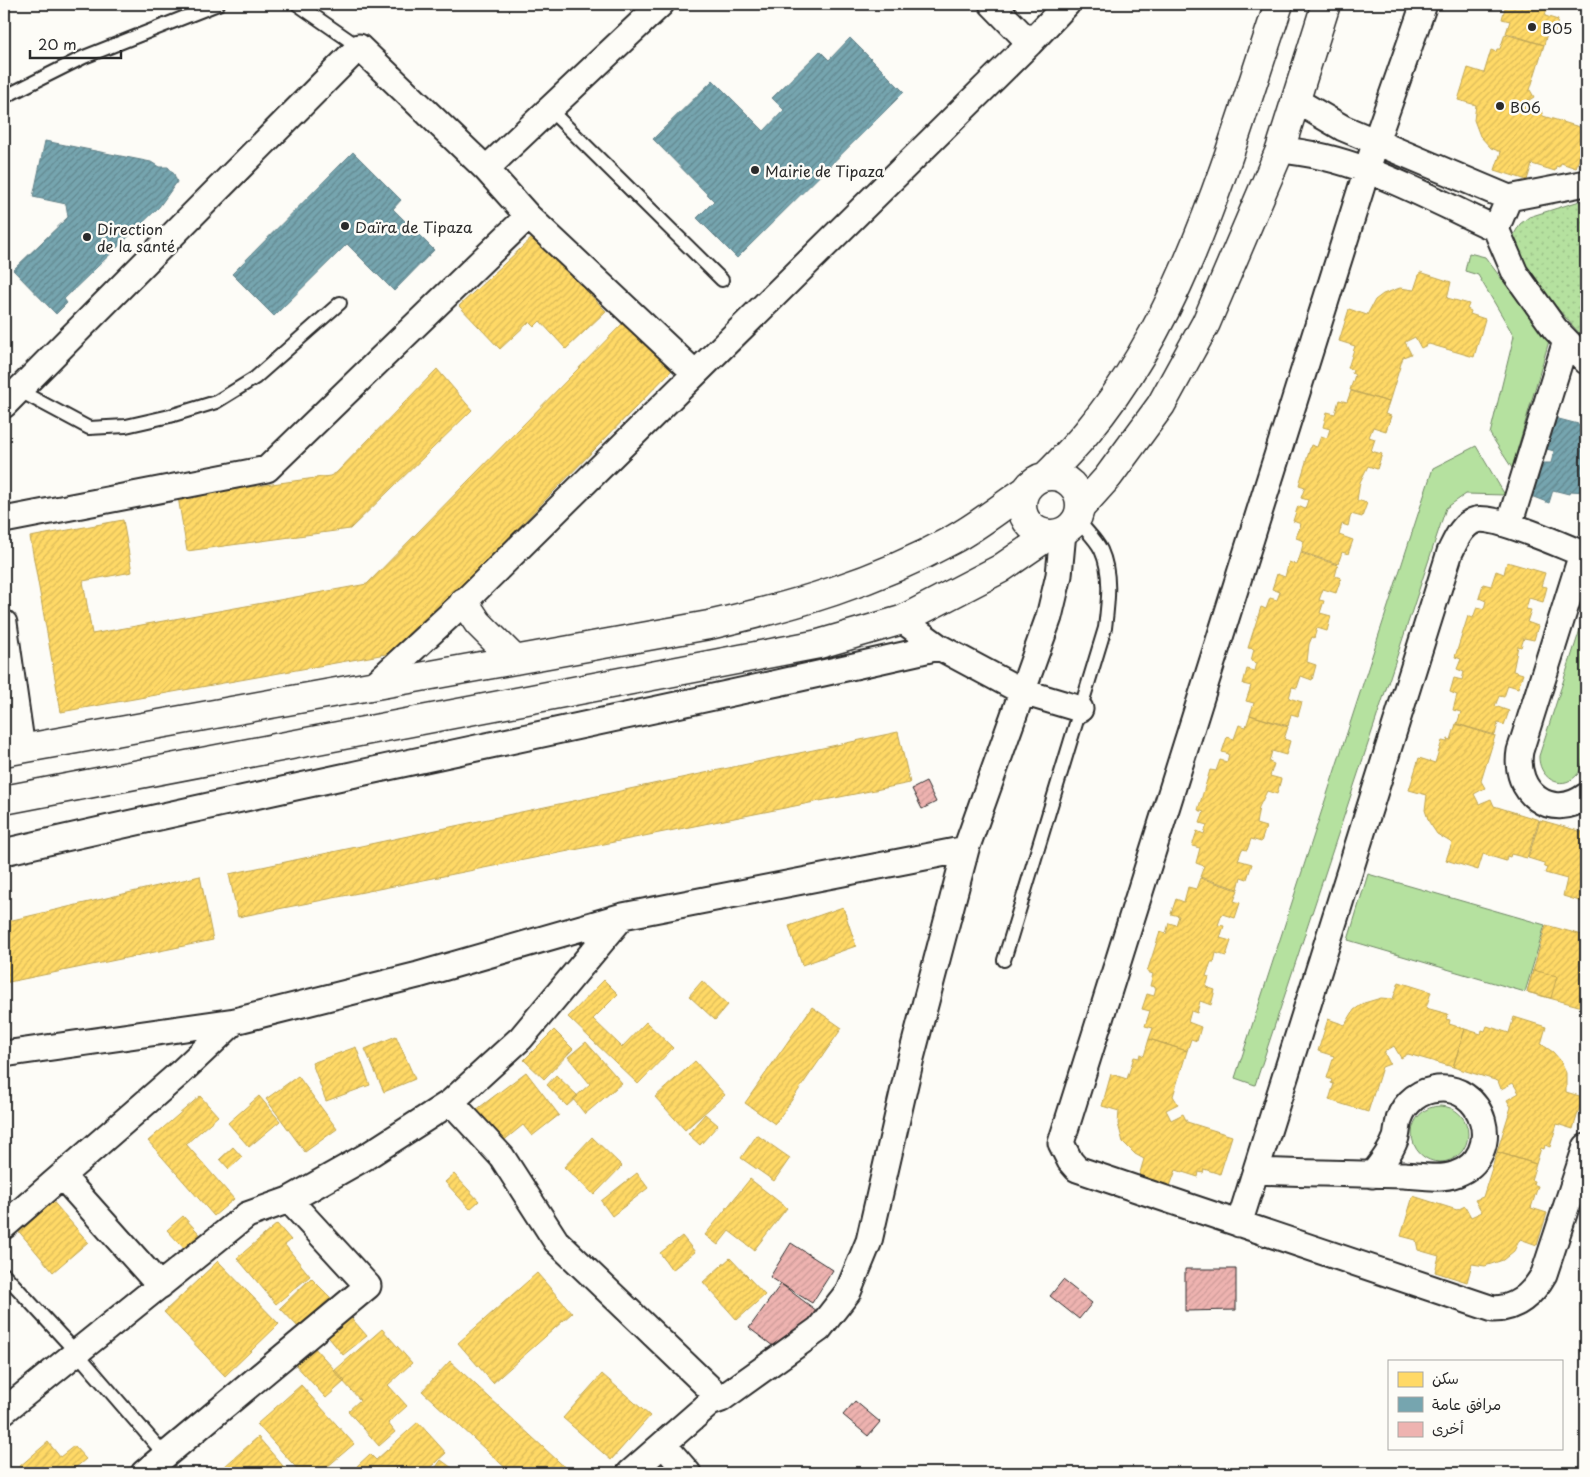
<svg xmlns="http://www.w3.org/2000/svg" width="1590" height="1477" viewBox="0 0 1590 1477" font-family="'Playpen Sans','Playpen Sans Arabic',sans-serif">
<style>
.grass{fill:url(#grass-dots);stroke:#708665}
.garden{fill:#b5e19f;stroke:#708665}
.homes{fill:url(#homes-hatch);stroke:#bfa554}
.public{fill:url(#public-hatch);stroke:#608087}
.building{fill:url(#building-hatch);stroke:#2b2b2b}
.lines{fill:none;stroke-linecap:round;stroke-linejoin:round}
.service-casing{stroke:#2b2b2b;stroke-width:16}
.minor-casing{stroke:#2b2b2b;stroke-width:29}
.secondary-casing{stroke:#2b2b2b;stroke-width:31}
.service{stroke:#fdfcf7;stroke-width:12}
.minor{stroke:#fdfcf7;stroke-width:25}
.secondary{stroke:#fdfcf7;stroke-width:28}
.poi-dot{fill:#2b2b2b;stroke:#fdfcf7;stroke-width:2}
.labels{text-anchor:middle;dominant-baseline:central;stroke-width:5;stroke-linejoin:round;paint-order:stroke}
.poi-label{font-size:15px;fill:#2b2b2b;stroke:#fdfcf7;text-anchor:start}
</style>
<defs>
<pattern id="grass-dots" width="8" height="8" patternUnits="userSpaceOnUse" patternTransform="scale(1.25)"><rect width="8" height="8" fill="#b5e19f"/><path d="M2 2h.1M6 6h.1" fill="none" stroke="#9cc189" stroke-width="1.8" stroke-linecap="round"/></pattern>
<pattern id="homes-hatch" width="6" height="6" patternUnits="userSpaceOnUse" patternTransform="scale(1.25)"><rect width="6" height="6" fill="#ffd966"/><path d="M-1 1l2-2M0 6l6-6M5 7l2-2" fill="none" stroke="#dbba59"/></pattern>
<pattern id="public-hatch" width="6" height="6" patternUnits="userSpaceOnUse" patternTransform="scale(1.25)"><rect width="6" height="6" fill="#76a5af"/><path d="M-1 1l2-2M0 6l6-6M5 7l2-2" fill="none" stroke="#61878f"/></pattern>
<pattern id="building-hatch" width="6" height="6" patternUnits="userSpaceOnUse" patternTransform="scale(1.25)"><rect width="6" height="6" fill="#eeb3b0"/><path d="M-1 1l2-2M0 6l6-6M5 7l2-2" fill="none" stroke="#cc9a98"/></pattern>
</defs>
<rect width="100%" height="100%" fill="#fdfcf7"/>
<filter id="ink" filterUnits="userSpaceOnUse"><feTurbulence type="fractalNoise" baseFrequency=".02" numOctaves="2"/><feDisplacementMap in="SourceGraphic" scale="10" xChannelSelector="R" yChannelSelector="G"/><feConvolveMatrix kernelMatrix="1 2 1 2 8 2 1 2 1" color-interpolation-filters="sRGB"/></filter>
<g filter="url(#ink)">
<path class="grass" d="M1586,199v142l-67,-77 -10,-21 11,-19 9,-7z"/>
<path class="garden" d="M1469,253l16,4 64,84 -37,127 -22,-34 24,-98 -36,-61 -13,-4z
M1476,446l29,49 -39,-1 -20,14 -191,577 -20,-7 198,-610z
M1586,611v137c-3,9 -3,20 -9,27 -17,18 -39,1 -38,-19z
M1368,874l177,51 -20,67 -177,-52z
M1412 1134a28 28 0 1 1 56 0a28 28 0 1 1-56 0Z"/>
<path class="homes" d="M1504,4h50l-1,2 -5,-1 -3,11 13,4 -4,15 -7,-2 -3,12 -38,-12 4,-12 -8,-2 4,-15z
M1505,34l39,11 -14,45 4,7 -11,7 5,10 12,-6 3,8 43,13v8l-10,31 -15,-5 -2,4 -3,-1 -1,5 -23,-7 -5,16 -32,-10 6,-18 -10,-4 -11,-12 -6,-16 2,-15 -18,-5 10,-32 16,5 7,-23 5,2 1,-3h3z
M534,236l72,75 -40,38 -26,-28 -6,6 -5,-5 -29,27 -41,-43z
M1420,272l31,10 -4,16 22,6 -2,5 4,2 -1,3 15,5 -11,38 -45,-13 -8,4 -6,-11 -10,5 6,12 -8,3 -14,45 -39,-12 5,-15 -3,-2 1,-3 -5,-2 7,-22 -16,-5 10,-32 18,6 8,-15 8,-6 17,-6 14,2z
M625,321l49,47 -277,284 -336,60 -31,-175 93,-17 9,52 -49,9 9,53 275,-50z
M437,369l35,41 -122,119 -163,22 -9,-54 152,-21 6,-3z
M1351,391l38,11 -4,12 6,2 -5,15 -13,-4 -4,10 6,2 -4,12 11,3 -5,15 -9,-3 -8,16 -3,18 10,3 -5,14 -11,-3 -3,12 -6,-2 -3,11 14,5 -5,14 -6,-2 -4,12 -37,-12 3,-11 -8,-3 5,-14 -8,-3 5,-15 7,3 3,-9 -7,-2 4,-11 -6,-2 12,-40 6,2 4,-11 6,2 3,-9 -7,-2 4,-15 8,2 4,-14 8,2z
M1301,553l37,12 -3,11 6,2 -5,15 -13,-4 -4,11 5,1 -4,12 11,3 -4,15 -10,-3 -3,10 -2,-1 -3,7 -2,18 9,3 -4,15 -11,-4 -4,12 -5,-1 -3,11 13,4 -4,14 -7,-2 -3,12 -38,-11 4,-12 -8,-2 5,-15 -8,-2 4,-15 8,2 2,-8 -6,-2 3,-12 -6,-1 13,-41 5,2 4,-11 7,2 3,-8 -8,-3 5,-15 8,3 4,-15 8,3z
M1507,562l38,11 -4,13 6,1 -4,15 -14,-4 -3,11 5,1 -4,12 11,4 -4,14 -10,-2 -3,9 -3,-1 -5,25 10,3 -5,14 -10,-3 -4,12 -5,-1 -4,10 14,5 -5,14 -6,-2 -3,12 -38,-11 4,-12 -8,-2 4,-15 -7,-3 4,-14 8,2 2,-8 -7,-3 4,-10 -6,-2 13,-41 5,2 4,-11 7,2 2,-8 -7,-3 4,-14 8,2 5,-15 8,3z
M1250,715l38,12 -4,12 6,2 -4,14 -14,-4 -3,11 5,2 -4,12 11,3 -4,15 -10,-3 -8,16 -3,17 10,3 -5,15 -10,-3 -4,11 -5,-1 -4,11 14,4 -5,15 -6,-2 -3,12 -38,-12 4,-11 -8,-3 4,-15 -8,-2 5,-15 7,3 3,-9 -7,-2 4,-11 -6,-2 12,-40 6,1 4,-11 7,2 2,-8 -7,-2 5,-15 7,2 5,-14 7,2z
M1456,724l39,12 -14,45 4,7 -11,6 5,10 12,-5 3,7 45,14 -12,38 -16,-4 -1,3 -3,-1 -1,5 -23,-7 -5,16 -32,-10 6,-17 -15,-9 -8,-12 -4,-12 2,-15 -18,-5 10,-32 16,5 7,-22 5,1 1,-3 3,1z
M898,732l12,51 -672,134 -9,-43z
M1540,820l46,13v70l-23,-7 4,-17 -22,-6 2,-5 -3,-1v-4l-16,-5z
M200,876l13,64 -209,43v-61z
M1200,878l38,12 -4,11 6,2 -5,15 -13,-4 -4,11 6,1 -4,12 11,3 -5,15 -10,-3 -2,9h-3l-5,14 3,1 -3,10 9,3 -4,15 -11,-4 -3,12 -6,-2 -3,11 13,5 -4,14 -6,-2 -4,12 -38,-12 4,-11 -8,-2 5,-15 -8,-2 5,-15 7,2 2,-9 -6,-1 3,-12 -6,-2 13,-40 6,2 3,-11 7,2 3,-9 -8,-2 5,-15 8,3 4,-15 8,2z
M843,907l13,39 -54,19 -13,-39z
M1546,925l40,11v72l-59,-16z
M1533,970l24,6 -6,22 -24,-6z
M604,980l14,14 -25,25 29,28 24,-25 27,26 -35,36 -70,-67z
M702,981l26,24 -13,15 -26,-24z
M1399,982l32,10 -5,16 22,6 -2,5 4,1 -1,4 16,5 -12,38 -45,-13 -7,4 -7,-12 -10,6 6,12 -8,3 -14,45 -39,-12 5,-16 -3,-1 1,-3 -5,-2 7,-22 -16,-5 10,-32 17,6 9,-15 10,-7 17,-5 12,1z
M812,1007l30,21 -67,96 -30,-21z
M1514,1017l32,10 -5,17 12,8 7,8 6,13v19l17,5 -10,32 -16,-5 -7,23 -5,-2 -1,4 -3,-1 -5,16 -39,-12 14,-45 -4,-7 12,-7 -6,-10 -12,6 -3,-8 -45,-14 12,-38 16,5 1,-4 3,1 2,-5 22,7z
M554,1030l19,19 -29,30 -20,-19z
M396,1036l19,43 -31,13 -19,-43z
M1149,1039l38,12 -14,45 5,8 -12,6 5,10 12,-6 4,8 45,14 -12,38 -16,-5 -1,4 -4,-1 -1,5 -22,-7 -6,16 -31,-10 5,-17 -9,-5 -12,-12 -5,-18 1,-13 -17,-5 9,-32 16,5 7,-22 5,1 1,-4 4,2z
M586,1042l36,41 -37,31 -12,-15 17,-15 -22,-27z
M356,1047l14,38 -44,16 -14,-38z
M695,1061l30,34 -40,35 -30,-33z
M526,1072l33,43 -27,21 -9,-11 -21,17 -26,-32z
M556,1075l22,21 -11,10 -20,-21z
M298,1076l39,53 -32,23 -39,-53z
M200,1096l18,20 -32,28 48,55 -20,17 -66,-75z
M259,1096l21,25 -31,26 -21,-24z
M705,1114l13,11 -18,20 -12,-11z
M757,1135l33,23 -16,23 -33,-23z
M592,1137l30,29 -28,29 -30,-28z
M233,1147l9,10 -13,12 -9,-10z
M1497,1152l39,12 -5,16 3,1 -1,3 5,2 -7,22 16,5 -10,32 -17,-6 -6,12 -11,9 -18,6 -13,-2 -5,18 -32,-10 4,-16 -21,-6 -2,-10 -15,-4 12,-40 44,14 8,-4 6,11 11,-5 -7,-12 8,-3z
M637,1173l11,15 -36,28 -11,-15z
M454,1174l25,27 -9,8 -25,-27z
M750,1179l37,29 -33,42 -25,-19 -11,14 -13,-10z
M50,1198l38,44 -35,30 -37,-44z
M183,1216l24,26 -16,14 -24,-26z
M277,1224l14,16 -6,5 25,31 -34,28 -39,-46z
M682,1236l13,16 -23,18 -12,-17z
M730,1258l35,37 -28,25 -34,-38z
M218,1261l61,63 -54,52 -61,-64z
M537,1273l35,40 -79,70 -35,-40z
M311,1278l21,21 -32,30 -20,-21z
M348,1314l19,22 -24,19 -18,-22z
M382,1329l30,34 -24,22 19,21 -19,17 7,9 -16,14 -31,-35 12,-11 -26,-29z
M312,1345l33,36 -19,17 -33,-36z
M450,1361l121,112h-60l-89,-82z
M602,1374l48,42 -39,44 -48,-42z
M301,1385l53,59 -34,29h-19l-44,-49z
M418,1422l28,31 -22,20h-61l-6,-7 13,-12 6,6z
M258,1437l31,36h-58l-6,-7z
M48,1442l12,15 14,-11 12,13 -17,14h-57z
M441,1460l18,13h-27z"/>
<path class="public" d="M850,38l54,54 -167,166 -40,-40 17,-17 -61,-62 60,-59 51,51 20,-21 -12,-12 48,-47 9,9z
M45,141l106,21 8,5h9l6,7 3,8 -18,25 -95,92 3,4 -11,11 -43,-44 55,-53 -2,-13 -33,-7z
M353,152l48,48 -8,9 41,41 -40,41 -47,-47 -73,72 -42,-42z
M1551,417l35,9v66l-16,-1 -1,3 -16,-4 -4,13 -18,-7 9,-33h11l3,-12 -11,-3z"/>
<path class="building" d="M926,782l10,20 -14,7 -10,-20z
M791,1243l42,27 -21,33 -42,-26z
M1185,1269h51v41l-51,1z
M1063,1280l29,23 -13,16 -29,-23z
M781,1284l36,27 -32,44 -36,-27z
M855,1401l25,21 -12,14 -25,-21z"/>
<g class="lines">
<defs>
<path id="service" d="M297,4l62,43
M4,97l80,-40 134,-53
M549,109l173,171
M18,390l71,38 37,-2 44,-10 46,-14 39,-24 85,-75
M1004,960l101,-332c3,-25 7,-54 -4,-78 -5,-11 -17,-21 -24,-31
M4,1274l73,79 88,102"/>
<path id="minor" d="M992,4l38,39 37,-39
M1424,4l-48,137 -315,1002 9,18 7,8 416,140c23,0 40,-15 51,-35l42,-127
M1295,100l48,28 166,70
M1280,150c78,6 146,47 216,79
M1586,183l-77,15 -13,31 19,44 40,56 31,32
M528,216l167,157
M4,405l355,-358 127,122 175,-165
M4,520l263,-51 261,-253 -42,-47
M1509,525l57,-184
M1582,554l-62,197c-7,41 31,71 66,45
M902,620l37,27 84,45 57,17
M4,623l18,126
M373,686l91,-84 566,-559
M4,852c311,-72 624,-134 935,-205
M4,1054l231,-33 183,-46 205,-59 343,-67
M451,1102l51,55 54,84 165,158
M1256,1171c49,2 98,3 148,4 16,1 37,5 52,-1 50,-18 29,-95 -24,-84 -17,3 -32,18 -34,35 -1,5 -1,11 -3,15 -5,13 -14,24 -23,35
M62,1176l98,110
M1239,1224l211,-672c6,-12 12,-28 26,-32 20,-5 88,27 110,35
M4,1226l177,-154 54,-51
M4,1411l243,-196 42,-15 78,-44 84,-54 70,-64 102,-122
M663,1444l25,29
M144,1473l224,-187 -79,-86
M630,1473l80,-70 11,-4 98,-70 29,-37 21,-51 42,-183 55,-209 83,-232 10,-42 4,-43"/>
<path id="secondary" d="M1022 505a29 29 0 1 1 58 0a29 29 0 1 1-58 0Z
M1046,476c14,-14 28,-28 41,-44 100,-119 143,-284 192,-428
M1081,507l27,-30 53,-72 45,-82 74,-173 46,-146
M464,602l14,21 37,37
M4,752l705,-127c85,-19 166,-43 243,-85 26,-14 49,-33 73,-49
M4,800l815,-156 83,-24 98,-51 51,-35"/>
</defs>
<use href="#service" class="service-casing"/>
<use href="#minor" class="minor-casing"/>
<use href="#secondary" class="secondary-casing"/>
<use href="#service" class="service"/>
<use href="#minor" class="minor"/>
<use href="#secondary" class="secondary"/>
</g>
</g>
<g class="poi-dot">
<circle cx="1532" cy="27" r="5"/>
<circle cx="1500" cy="106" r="5"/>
<circle cx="755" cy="170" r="5"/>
<circle cx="345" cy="226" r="5"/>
<circle cx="87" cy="237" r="5"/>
</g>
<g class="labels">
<g class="poi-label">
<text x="1542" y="27">B05</text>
<text x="1510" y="106">B06</text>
<text x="765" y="170">Mairie de Tipaza</text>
<text x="355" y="226">Daïra de Tipaza</text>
<text x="97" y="228">Direction<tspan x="97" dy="17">de la santé</tspan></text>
</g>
</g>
<rect width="1590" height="1477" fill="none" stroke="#fdfcf7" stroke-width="20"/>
<rect x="10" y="10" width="1570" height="1457" fill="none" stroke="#2b2b2b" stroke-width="2" filter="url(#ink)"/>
<rect x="1388" y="1360" width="175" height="90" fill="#fdfcf7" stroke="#a9a8a5"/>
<rect x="1398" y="1372" width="25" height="15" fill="#ffd966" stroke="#a9a8a5"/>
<text x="1432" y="1384" font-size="15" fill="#2b2b2b">سكن</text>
<rect x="1398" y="1397" width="25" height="15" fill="#76a5af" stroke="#a9a8a5"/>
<text x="1432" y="1410" font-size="15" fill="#2b2b2b">مرافق عامة</text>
<rect x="1398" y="1422" width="25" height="15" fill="#eeb3b0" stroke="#a9a8a5"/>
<text x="1432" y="1434" font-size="15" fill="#2b2b2b">أخرى</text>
<path d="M30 50v8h91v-8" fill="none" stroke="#2b2b2b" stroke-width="2.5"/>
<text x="38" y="50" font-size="15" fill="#2b2b2b" stroke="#fdfcf7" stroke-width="4" paint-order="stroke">20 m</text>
</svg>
